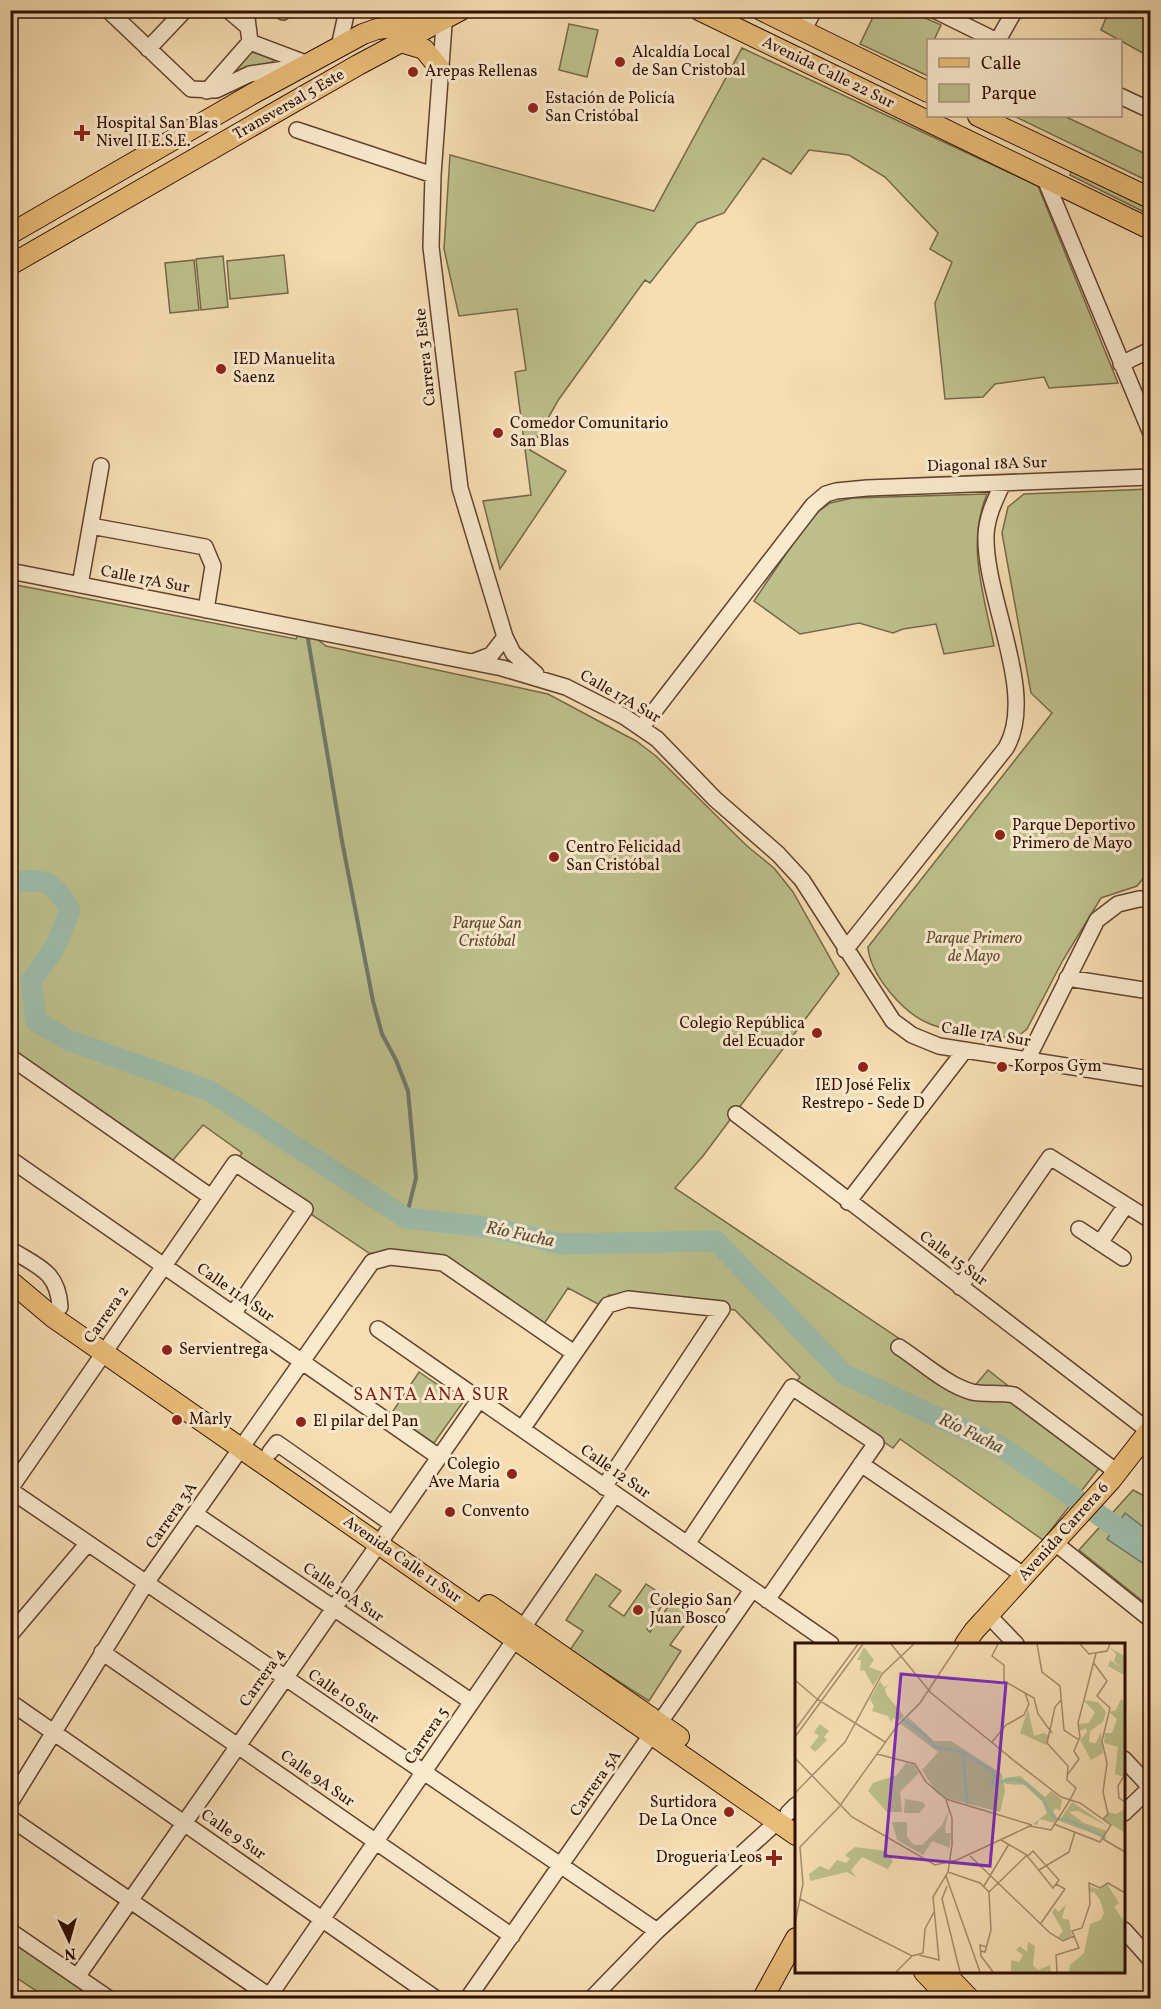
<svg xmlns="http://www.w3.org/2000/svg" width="1161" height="2009" viewBox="0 0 1161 2009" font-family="Vollkorn,serif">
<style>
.green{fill:#bdc08c;stroke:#766848;stroke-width:1.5}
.water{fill:#9dbcab;stroke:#717768;stroke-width:1.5}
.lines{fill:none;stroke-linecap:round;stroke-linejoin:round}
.stream{stroke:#717768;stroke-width:4}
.river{stroke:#9dbcab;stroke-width:21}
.minor-casing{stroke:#62422f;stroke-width:18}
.major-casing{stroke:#300f03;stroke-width:22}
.minor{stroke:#f9e9cd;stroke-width:15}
.major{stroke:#ebbe79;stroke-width:20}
.poi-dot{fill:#8f2418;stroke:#f9e9cd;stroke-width:2}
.labels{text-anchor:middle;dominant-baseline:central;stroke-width:6;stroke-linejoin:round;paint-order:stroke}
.poi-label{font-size:16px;fill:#300f03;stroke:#f9e9cd;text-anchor:start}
.street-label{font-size:16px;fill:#300f03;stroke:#f9e9cd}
.park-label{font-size:16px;font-style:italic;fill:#614d33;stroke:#f9e9cd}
.water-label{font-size:18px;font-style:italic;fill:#564c3e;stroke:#f9e9cd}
.neighbourhood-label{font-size:18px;letter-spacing:1.5px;fill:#7a1f14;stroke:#f9e9cd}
.inset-river{fill:none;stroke:#9dbcab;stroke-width:3}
.inset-road{fill:none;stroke:#a78b6c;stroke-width:1.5}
.view{fill:#7b2cbf;fill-opacity:0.15;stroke:#7b2cbf;stroke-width:3}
.inset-edge{fill:none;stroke:#300f03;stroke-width:3}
</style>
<rect width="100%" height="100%" fill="#f6ddb2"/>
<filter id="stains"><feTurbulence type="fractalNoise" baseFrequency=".00333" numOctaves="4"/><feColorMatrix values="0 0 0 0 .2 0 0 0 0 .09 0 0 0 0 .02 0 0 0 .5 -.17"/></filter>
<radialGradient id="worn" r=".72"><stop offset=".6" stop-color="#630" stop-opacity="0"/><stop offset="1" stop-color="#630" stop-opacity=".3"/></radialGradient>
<path class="green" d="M876,11h34l31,14 -7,15h-6v36l-68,-32z
M1109,11h41v46l-49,-27z
M569,24l29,6 -11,47 -28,-7z
M253,47l27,12 -60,22z
M742,48l296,138 80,197 -69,5 -5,-11 -49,7 -12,13 -38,2 -10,-96 17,-41 -22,-13 8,-16 -53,-56 -36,-22 -40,-5 -18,24 -28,-16 -39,55 -27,10 -47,60 -5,-3 -86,119 -29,51 36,21 -66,98 -17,-68 48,-6 -16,-123 11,-2 -9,-61 -58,7 -15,-67 6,-94 204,56z
M1014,116h50l86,40v26z
M1073,164l77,38v13l-80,-40z
M284,255l4,38 -58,6 -3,-38z
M223,256l5,51 -27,3 -5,-51z
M194,260l5,50 -29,3 -5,-50z
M1150,489v381l-13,16 -36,12 -38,62 -36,69 -10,8c-29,1 -60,-3 -87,-13 -26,-10 -60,-49 -62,-77l184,-234 -21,-20 -29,-160 6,-26 16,-13z
M987,494c-21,50 -3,101 7,152l-50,8 -8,-30 -33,5 -10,4 -34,-10 -59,11 -46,-33 57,-84 19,-14 23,-5z
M11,584l285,55 3,-6 14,3 13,10 222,48 88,47 20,15 91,90 27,22 19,24 46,82 -136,182 -28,32 298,200 15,-18 116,92 -61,78 -143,-101 -7,9 -98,-65 5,-6 -65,-67 -126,-15 -9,10 -32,-17 -24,36 -99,-68 -76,-3 -134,-90 7,-10 -39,-28 -30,35 -162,-112z
M419,1372l44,30 -29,41 -43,-29z
M1133,1490l17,9v108l-71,-57z
M596,1574l25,17 -12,15 15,10 22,-32 21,14 -20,31 3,3 22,-31 20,14 -22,30 11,6 -32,50 -79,-51 13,-19 -17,-11z
M10,1938l88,60h-51l-36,-24z"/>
<path class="water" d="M1125,1513l25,19v36l-43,-29z"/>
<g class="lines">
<path class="stream" d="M308,639l34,202 31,160 9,33 14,26 12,31 8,87 -10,40"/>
<path class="river" d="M10,883c33,-6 45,-3 60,28l-16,38 -23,32 5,40 32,19 142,51 196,127 88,10 68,16 154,-3 128,133 156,72 129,90 21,11"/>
<defs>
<path id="minor" d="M108,10l83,79 25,1 34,-16 49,-7
M228,10l20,17
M934,10l61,30
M445,11l-12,164 -2,72 29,241 45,149 8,16 23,21
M283,12v-2
M803,31l11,-21
M998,40l17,-30
M250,42l58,22
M339,47l8,-37
M148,49l37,-39
M207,91l43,-49 -4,-32
M1120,96l30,14
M297,130l136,45
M1045,179l105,252
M1121,364l29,-14
M91,526l114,21 8,19 -7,44
M10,571l492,97 64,19 59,30 32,22 58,60 63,55 24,26 91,141 19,14 27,11 211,33
M80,585l21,-119
M473,662l18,-7 14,-18
M642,727l171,-222 13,-11 10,-3 31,-3 283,-11
M845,950l161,-202c32,-55 -22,-150 -20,-213 1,-19 9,-35 17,-52
M1067,978l83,13
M10,1057l201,140
M1027,1060l70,-140 21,-16 21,-5h11
M736,1114l413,317
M10,1159l429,298
M848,1202l117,-152
M1079,1229l44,29
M1100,1243l26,-38
M10,1249c28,18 48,22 50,58
M960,1287l90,-130 100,63
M378,1329l453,315
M899,1347c22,14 47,38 73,45 13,3 28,0 42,3l103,77
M522,1429l86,-124 20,-6 94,10 -118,178
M270,1452l7,-9 115,81
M861,1464l164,112
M10,1489l225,-326 70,46 -72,105
M10,1490l647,441
M195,1514l277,188
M1055,1543l95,76
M687,1544l105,-157 84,56 -109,157
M989,1616l27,28
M10,1635l78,-92
M102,1652l410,284
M10,1702l425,296
M1124,1759l26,28
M10,1803l136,-220 226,-321 18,-5 53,6 131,90
M788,1813l8,-8
M1124,1813l26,-25
M10,1818l262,180
M1124,1930l26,29
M10,1931l98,67
M77,1977l402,-577
M268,1998l347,-504
M468,1998l284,-408
M592,1998l65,-67 121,-110"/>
<path id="major" d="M699,10l451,219
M761,10l167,82
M400,42l24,7 16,20
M978,116l172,82
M10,234l244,-141 109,-59 14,-5 47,-6
M10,265l348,-200 103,-55
M10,1281l44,37 742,517
M489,1605l190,132
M965,1644l9,-13 137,-151 39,-50
M924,1972l25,26
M944,1972l25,26
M763,1998l33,-60"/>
</defs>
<use href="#minor" class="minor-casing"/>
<use href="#major" class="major-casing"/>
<use href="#minor" class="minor"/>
<use href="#major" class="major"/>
</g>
<g class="poi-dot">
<circle cx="620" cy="62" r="6"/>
<circle cx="413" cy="72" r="6"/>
<circle cx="533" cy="108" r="6"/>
<path d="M79 124h6v6h6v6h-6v6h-6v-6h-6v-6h6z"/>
<circle cx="221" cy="369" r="6"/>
<circle cx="498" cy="433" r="6"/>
<circle cx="1000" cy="835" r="6"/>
<circle cx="554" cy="857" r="6"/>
<circle cx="817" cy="1033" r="6"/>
<circle cx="863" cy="1067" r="6"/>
<circle cx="1002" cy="1067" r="6"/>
<circle cx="167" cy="1350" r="6"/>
<circle cx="177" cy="1420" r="6"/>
<circle cx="301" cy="1422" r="6"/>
<circle cx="512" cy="1474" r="6"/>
<circle cx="450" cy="1512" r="6"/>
<circle cx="638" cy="1610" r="6"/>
<circle cx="729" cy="1812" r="6"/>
<path d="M771 1849h6v6h6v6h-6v6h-6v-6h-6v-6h6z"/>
</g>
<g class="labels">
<g class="poi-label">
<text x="632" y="53">Alcaldía Local<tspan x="632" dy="18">de San Cristobal</tspan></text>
<text x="425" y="72">Arepas Rellenas</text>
<text x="545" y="99">Estación de Policía<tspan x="545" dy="18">San Cristóbal</tspan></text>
<text x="96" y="124">Hospital San Blas<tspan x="96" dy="18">Nivel II E.S.E.</tspan></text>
<text x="233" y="360">IED Manuelita<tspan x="233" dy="18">Saenz</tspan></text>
<text x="510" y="424">Comedor Comunitario<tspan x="510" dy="18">San Blas</tspan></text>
<text x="1012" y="826">Parque Deportivo<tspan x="1012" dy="18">Primero de Mayo</tspan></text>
<text x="566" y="848">Centro Felicidad<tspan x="566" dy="18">San Cristóbal</tspan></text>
<text x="805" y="1024" text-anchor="end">Colegio República<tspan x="805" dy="18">del Ecuador</tspan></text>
<text x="1014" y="1067">Korpos Gym</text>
<text x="863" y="1086" text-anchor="middle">IED José Felix<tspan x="863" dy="18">Restrepo - Sede D</tspan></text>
<text x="179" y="1350">Servientrega</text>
<text x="189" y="1420">Marly</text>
<text x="313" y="1422">El pilar del Pan</text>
<text x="500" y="1465" text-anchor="end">Colegio<tspan x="500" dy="18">Ave Maria</tspan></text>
<text x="462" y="1512">Convento</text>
<text x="650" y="1601">Colegio San<tspan x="650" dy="18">Juan Bosco</tspan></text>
<text x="717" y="1803" text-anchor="end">Surtidora<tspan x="717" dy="18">De La Once</tspan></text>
<text x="762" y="1858" text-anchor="end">Drogueria Leos</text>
</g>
<g class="street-label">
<text transform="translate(828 73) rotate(26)">Avenida Calle 22 Sur</text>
<text transform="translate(289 105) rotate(-30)">Transversal 5 Este</text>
<text transform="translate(426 357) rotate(-96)">Carrera 3 Este</text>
<text transform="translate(987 465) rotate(-2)">Diagonal 18A Sur</text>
<text transform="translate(145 580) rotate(11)">Calle 17A Sur</text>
<text transform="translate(620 697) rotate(30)">Calle 17A Sur</text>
<text transform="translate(986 1035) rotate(9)">Calle 17A Sur</text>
<text transform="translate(953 1259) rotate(37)">Calle 15 Sur</text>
<text transform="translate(235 1293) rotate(35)">Calle 11A Sur</text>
<text transform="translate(107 1315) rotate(-55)">Carrera 2</text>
<text transform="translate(615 1472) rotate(35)">Calle 12 Sur</text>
<text transform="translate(172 1516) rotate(-55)">Carrera 3A</text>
<text transform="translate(1064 1532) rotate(-48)">Avenida Carrera 6</text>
<text transform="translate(402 1560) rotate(35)">Avenida Calle 11 Sur</text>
<text transform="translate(343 1593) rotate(34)">Calle 10A Sur</text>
<text transform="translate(263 1678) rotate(-55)">Carrera 4</text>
<text transform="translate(343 1697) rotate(35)">Calle 10 Sur</text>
<text transform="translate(427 1736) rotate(-56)">Carrera 5</text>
<text transform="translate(317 1779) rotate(35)">Calle 9A Sur</text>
<text transform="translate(596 1784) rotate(-55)">Carrera 5A</text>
<text transform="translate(233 1835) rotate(35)">Calle 9 Sur</text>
</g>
<g class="park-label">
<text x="487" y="924">Parque San<tspan x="487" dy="18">Cristóbal</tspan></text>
<text x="974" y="939">Parque Primero<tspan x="974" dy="18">de Mayo</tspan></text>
</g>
<g class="water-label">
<text transform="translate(520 1235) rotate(12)">Río Fucha</text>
<text transform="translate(971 1434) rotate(26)">Río Fucha</text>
</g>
<g class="neighbourhood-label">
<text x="432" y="1395">SANTA ANA SUR</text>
</g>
</g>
<g transform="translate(795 1643)">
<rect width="330" height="330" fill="#f6ddb2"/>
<path d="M69,4l10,13 -5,7 13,5 -9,14 -9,-16 -4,1 1,-11h-4zM315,5l15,8 -1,19 -16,-9 2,-6 12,8 -8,-7 2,-7zM85,38l4,6 7,-3 -6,4 1,6 18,22 -5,5 -6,-3 -2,4 -3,-6 -16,-5 2,-5 -4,-7zM326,56l4,4v80l-1,-6 -9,-3 3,-27 -14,-4 1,-10h7l5,-14 -8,-7 7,-2zM288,57l15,2 8,10 -3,10 -13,9 -1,11 7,1 5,-11 2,21 -12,7 -11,-20 7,-8 -1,-4 -6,3 -2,-7 11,-1 6,-11zM233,66l6,27 10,-3 6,3 -4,9 -26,-12zM113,74l26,24h17l51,33 3,17 -5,21 -54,-14 -10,-6 -14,-22 16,-18 -37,-28zM25,81l9,7 -5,6 3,3 -12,12 -5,-5 9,-11 -5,-4zM111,120l8,2 5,8 -19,19 2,20h-15l-19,-21 5,-8 24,-8zM225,133l25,21 6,-6 11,9 -2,11 -4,-3 -3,3 4,7 -3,5 -15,-4 -2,6 -4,-1 14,-11 -5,-12 -18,-16 -18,-1 -2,-6zM110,156l17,3 4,3 -7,8h-15zM277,159l37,25 -31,-16 -9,1 15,11 23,8 -4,6 -44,-16zM330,166v24l-22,-14 5,-7 8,2zM154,167l-4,18 1,5h5l-1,15 -18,-7 -9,14 -26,-15 -5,-18h15v15l7,8h8l20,-20zM60,204l31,4 7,10 -5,8 -26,-12 -11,13 5,7 -9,-5 -37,9 -1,-7 11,-8 9,4 8,-10 9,3 4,-4 -5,-4zM312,241l12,19 -5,4 11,15v50h-56l1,-7 14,-12 6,-29 11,-4 3,-7 -4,-13 -6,-8 -5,1v-7l9,3zM271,261l-4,14 7,2 3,16 -8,4 -6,-3 5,-6 -11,-19 3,-4 4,4zM233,299l7,4 -2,19 5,5 12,-5 1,7h-40v-12l8,2 4,-7 -7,-5 4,-4 7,6z" fill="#bdc08c"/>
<path class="inset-river" d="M107,76l22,15 11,13 28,5 29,19 3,5 -3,8 21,-5 13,4 17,17 12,19 14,1 37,18M168,109l4,52"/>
<path class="inset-road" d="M96,1l40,49 80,65M203,1l-6,12 12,9v16l30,17 4,16 14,19M242,1l5,28 18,14 4,44 15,10M285,1l9,10 18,-3 3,-7M298,19l14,19 -10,15 13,12 -8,33 5,22 -4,29 5,22 -5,5M0,37l22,19 68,43M266,57l-6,7 -8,36 21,23 -1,14 9,8 -6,12M0,87l63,-86M0,94l68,-93M197,99l14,-17 18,-10 5,-11 -4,-11M82,111l38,10 11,18 20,17 86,26M213,113l53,41 19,6 31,22 -11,17 -46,-18M0,115l57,59 83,48 22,-5 73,-34 21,4 19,-30M273,131l11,-15 -5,-8 6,-14 -2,-14 18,-70M330,131l-7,12 1,12 6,4M0,150l50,-51 37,-68 32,-30M308,196l22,13M175,213l80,77 13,8 11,-5M244,227l30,-18 6,-20M153,229l32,11 9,9M151,233l34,96M152,243l-5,13 18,73M189,243l25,-42M5,256l112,57 11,-3M0,280l8,-39 -3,-37 39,-40 58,-81 23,-23 39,-59M246,280l24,-34 -9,-5M192,304l-7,-2 1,11 12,16M186,308l4,1 6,-22 -2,-38 36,-35 1,-1h1l2,-1 4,-4 26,29 -6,8 -20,-25 -6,-7v-1l-26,-15M128,310l2,-24 9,-17M124,312l20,5 -6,-63 15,-25 4,-27v-27l-6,-18M101,329l16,-16M262,329l-1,-17 23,-7 -7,-17 10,-3 8,-24 -1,-21 11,5 8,-5 17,10"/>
<path class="view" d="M106,31l105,9 -16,183 -105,-10z"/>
<rect width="330" height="330" class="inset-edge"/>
</g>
<rect width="1161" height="2009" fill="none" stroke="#f6ddb2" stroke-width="36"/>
<rect x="12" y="12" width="1137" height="1985" fill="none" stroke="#300f03" stroke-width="3"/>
<rect x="18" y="18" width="1125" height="1973" fill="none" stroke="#300f03" stroke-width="1.5"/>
<rect x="927" y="39" width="195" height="78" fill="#f9e9cd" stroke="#a9927c" stroke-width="1.5"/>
<rect x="939" y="58" width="30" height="9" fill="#ebbe79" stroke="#a9927c" stroke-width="1.5"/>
<text x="981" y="69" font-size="18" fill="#300f03">Calle</text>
<rect x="939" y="84" width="30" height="18" fill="#bdc08c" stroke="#a9927c" stroke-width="1.5"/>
<text x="981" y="99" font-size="18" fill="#300f03">Parque</text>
<g transform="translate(69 1940) rotate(175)" stroke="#f9e9cd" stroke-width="4.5" paint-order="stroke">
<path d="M0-4.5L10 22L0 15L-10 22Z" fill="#300f03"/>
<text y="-9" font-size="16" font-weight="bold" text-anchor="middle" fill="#300f03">N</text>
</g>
<rect width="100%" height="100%" filter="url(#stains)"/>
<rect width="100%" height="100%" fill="url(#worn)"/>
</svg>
